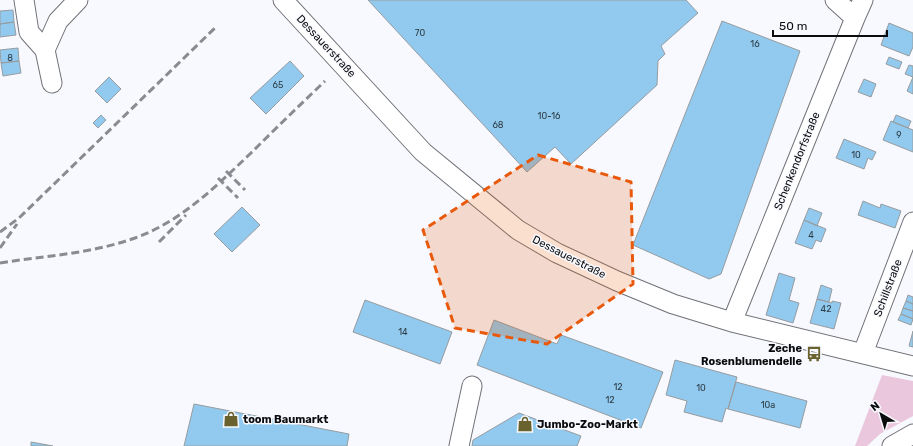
<svg xmlns="http://www.w3.org/2000/svg" width="913" height="446" viewBox="0 0 913 446" font-family="Rubik,sans-serif">
<style>
.green{fill:#ebc7de}
.building{fill:#91caee;stroke:#979c9f}
.lines{fill:none;stroke-linecap:round;stroke-linejoin:round}
.minor-casing{stroke:#717277;stroke-width:21}
.minor{stroke:#fff;stroke-width:19}
.rail{stroke:#8a8b8f;stroke-width:3;stroke-dasharray:8 4;stroke-linecap:butt}
.marked{fill:#e8590c;fill-opacity:0.2;stroke:#e8590c;stroke-width:3;stroke-dasharray:8 5;stroke-linejoin:round}
.labels{text-anchor:middle;dominant-baseline:central;stroke-width:3;stroke-linejoin:round;paint-order:stroke}
.number-label{font-size:9px;fill:#2d3c46}
.street-label{font-size:11px;fill:#0c0c0e;stroke:#f7f9fe}
.poi-label{font-size:11px;font-weight:bold;fill:#0c0c0e;stroke:#f7f9fe;text-anchor:start}
</style>
<rect width="100%" height="100%" fill="#f7f9fe"/>
<path class="green" d="M882,375l31,6v35l-33,18 -13,12h-12z"/>
<path class="building" d="M368,0h318l12,13 -37,33 4,8 -7,7 -1,24 -86,79 -16,-17 -28,25z
M13,10l1,12 -14,2v-13z
M722,21l78,30 -79,223 -12,5 -76,-34z
M14,22l2,13 -16,2v-13z
M889,23l24,10v14l-4,9 -28,-11z
M18,48l1,13 -18,2 -1,-13z
M889,57l13,5 -3,7 -13,-5z
M19,61l2,12 -18,3 -2,-13z
M290,61l14,15 -38,38 -16,-16z
M909,65l4,1v11l-8,-3z
M109,77l12,12 -14,14 -12,-12z
M913,77v17l-6,-3z
M864,79l12,5 -5,13 -13,-5z
M101,115l5,5 -8,8 -5,-5z
M896,115l15,6 -3,7 -15,-6z
M891,121l22,9v22l-30,-12z
M844,139l32,13 -4,8 -4,-2 -4,11 -28,-11z
M863,201l17,7 1,-4 20,7 -6,17 -37,-13z
M242,207l18,18 -28,27 -18,-18z
M809,208l13,5 -5,13 -13,-6z
M804,220l22,9 -5,13 -5,-2 -4,9 -17,-6z
M779,273l16,5 -6,22 10,3 -6,20 -27,-8z
M821,285l11,4 -3,13 -12,-3z
M908,295l5,2v7l-7,-3z
M817,299l15,4v-2l9,2 -7,26 -24,-6z
M365,300l87,32 -12,32 -87,-32z
M906,301l7,3v7l-10,-3z
M903,308l10,3v8l-12,-5z
M901,314l12,5 -2,6 -13,-5z
M494,320l63,24 4,-9 102,37 -22,56 -164,-63z
M913,331v16l-4,-1z
M675,360l62,17 -9,32 -2,-1 -4,14 -38,-10 3,-11 -21,-6z
M736,382l71,19 -7,27 -72,-19z
M194,404l155,30 -2,12h-163z
M519,413l62,23 -4,10h-105l1,-6z
M31,442l22,4h-22z"/>
<g class="lines">
<defs>
<path id="minor" d="M24,0l5,32 16,18
M283,0l140,152 95,78 39,23 60,28 56,23 59,18 181,44
M835,0l20,18
M52,83l-7,-33 13,-29 20,-21
M732,322l123,-304 8,-18
M863,353l50,-131
M459,446l13,-60
M892,446l21,-12"/>
</defs>
<use href="#minor" class="minor-casing"/>
<use href="#minor" class="minor"/>
<path class="rail" d="M226,171l19,19
M218,178l20,20
M0,232l19,-14 198,-192
M159,242l27,-27
M0,248l17,-24
M0,263c43,-7 87,-9 129,-23 50,-16 85,-52 122,-87 24,-24 49,-48 74,-72"/>
</g>
<path class="marked" d="M538,155l93,27 2,102 -86,60 -92,-16 -32,-98z"/>
<defs>
<symbol id="bus-bare" viewBox="-9 -9 18 18"><path d="M-5-6H5V4H4V6H2V4H-2V6H-4V4H-5ZM-3.5-4V0h7V-4ZM-3.5 1.2v1.5H-2V1.2ZM2 1.2v1.5H3.5V1.2Z" fill="#69622f" stroke="#f7f9fe" stroke-width="2.5" paint-order="stroke"/></symbol>
<symbol id="shop-bare" viewBox="-9 -9 18 18"><path d="M-5-2.5h2.3a2.7 3.5 0 0 1 5.4 0H5L5.5 6h-11ZM-1.5-2.5h3a1.5 2.3 0 0 0-3 0Z" fill="#69622f" stroke="#f7f9fe" stroke-width="2.5" paint-order="stroke"/></symbol>
</defs>
<g fill-rule="evenodd">
<use href="#bus-bare" x="803" y="343" width="22" height="22"/>
<use href="#shop-bare" x="220" y="408" width="22" height="22"/>
<use href="#shop-bare" x="514" y="413" width="22" height="22"/>
</g>
<g class="labels">
<g class="number-label">
<text x="420" y="33">70</text>
<text x="755" y="44">16</text>
<text x="10" y="58">8</text>
<text x="278" y="85">65</text>
<text x="549" y="116">10-16</text>
<text x="498" y="125">68</text>
<text x="899" y="135">9</text>
<text x="856" y="155">10</text>
<text x="811" y="235">4</text>
<text x="826" y="309">42</text>
<text x="403" y="332">14</text>
<text x="618" y="387">12</text>
<text x="701" y="388">10</text>
<text x="610" y="400">12</text>
<text x="768" y="405">10a</text>
</g>
<g class="street-label">
<text transform="translate(326 46) rotate(47)">Dessauerstraße</text>
<text transform="translate(797 161) rotate(-68)">Schenkendorfstraße</text>
<text transform="translate(569 257) rotate(27)">Dessauerstraße</text>
<text transform="translate(888 288) rotate(-69)">Schillstraße</text>
</g>
<g class="poi-label">
<text x="802" y="348" text-anchor="end">Zeche<tspan x="802" dy="13">Rosenblumendelle</tspan></text>
<text x="243" y="419">toom Baumarkt</text>
<text x="537" y="424">Jumbo-Zoo-Markt</text>
</g>
</g>
<g transform="translate(881 414) rotate(322)" stroke="#f7f9fe" stroke-width="3" paint-order="stroke">
<path d="M0-3L7 15L0 10L-7 15Z" fill="#0c0c0e"/>
<text y="-6" font-size="11" font-weight="bold" text-anchor="middle" fill="#0c0c0e">N</text>
</g>
<path d="M773 30v6h114v-6" fill="none" stroke="#0c0c0e" stroke-width="2"/>
<text x="779" y="30" font-size="12" fill="#0c0c0e" stroke="#f7f9fe" stroke-width="3" paint-order="stroke">50 m</text>
</svg>
